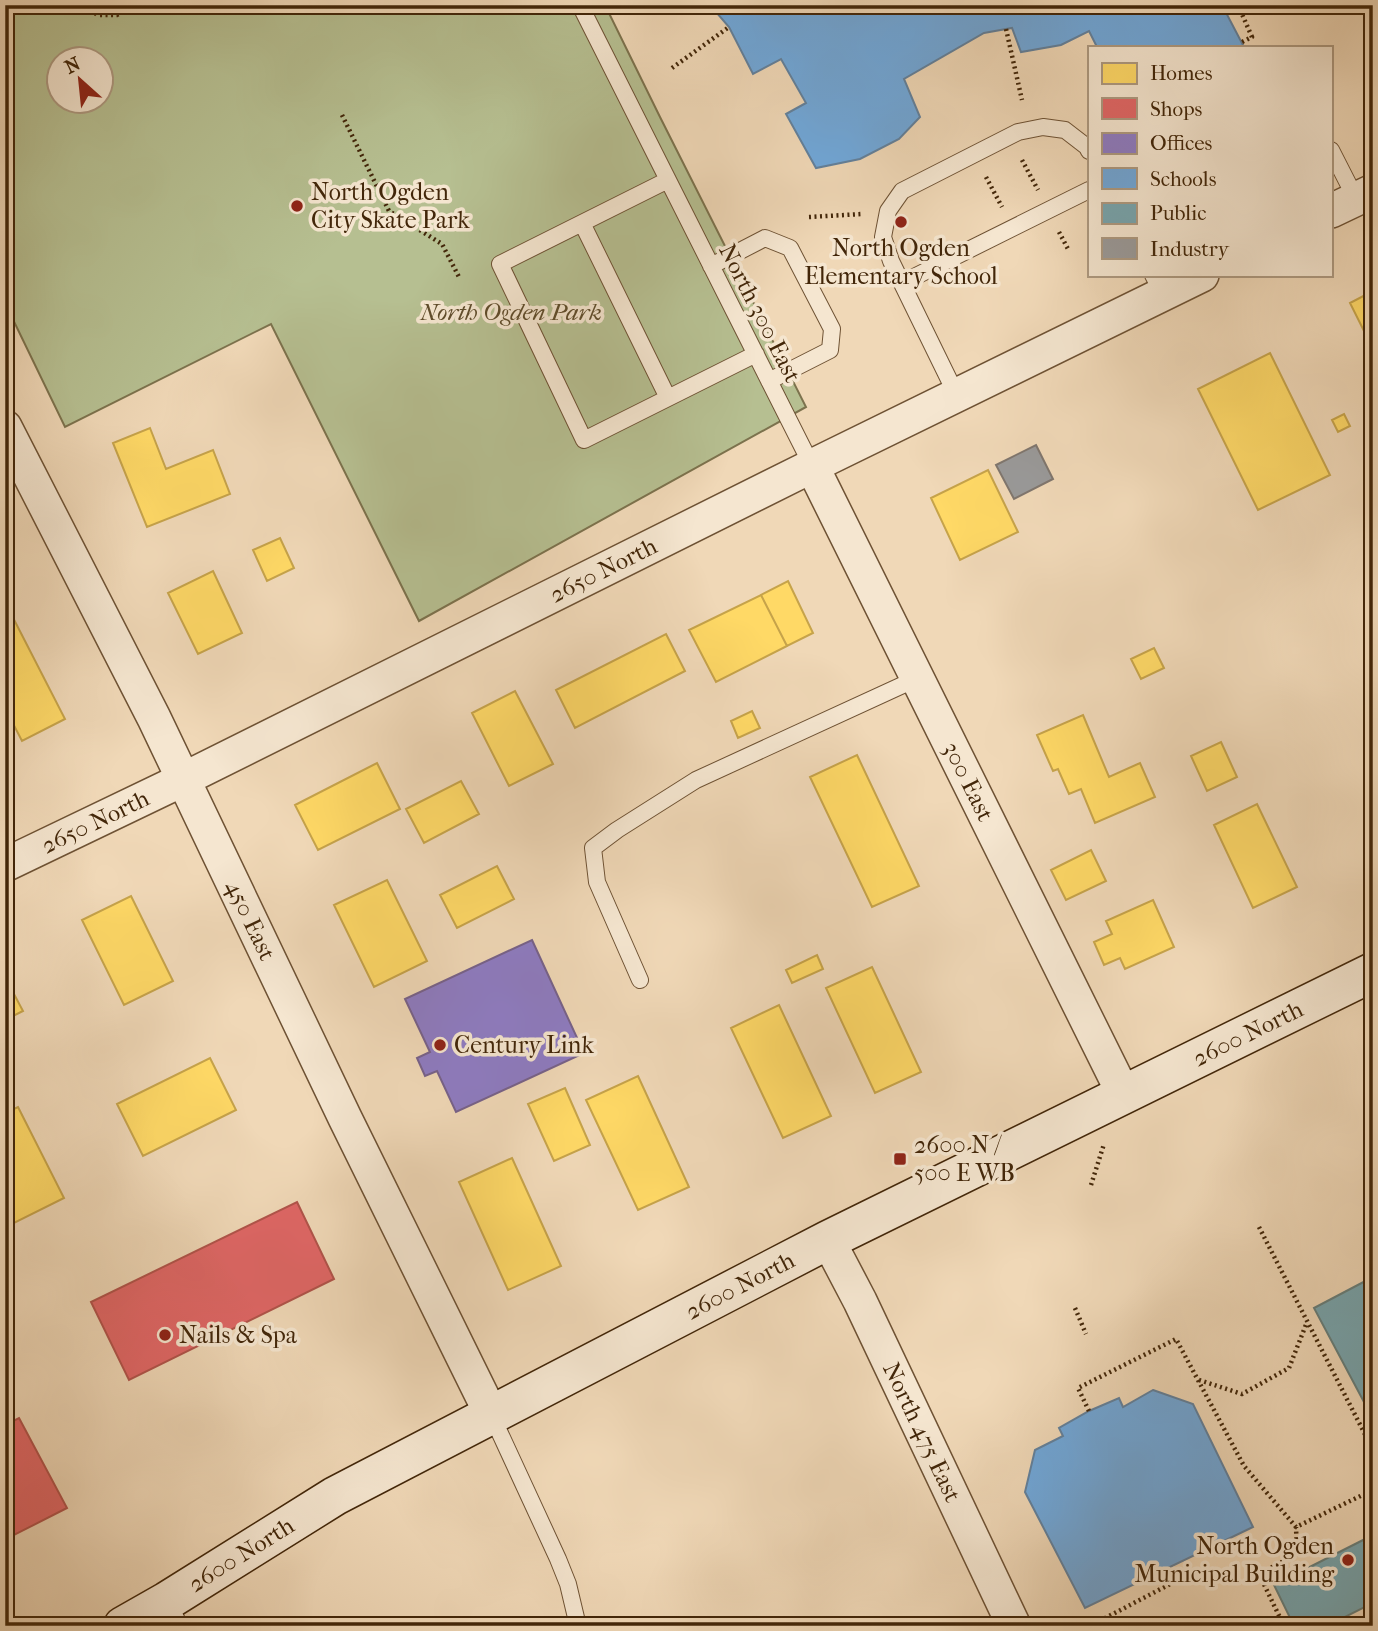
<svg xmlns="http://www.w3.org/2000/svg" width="1378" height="1631" viewBox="0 0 1378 1631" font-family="'IM FELL French Canon',serif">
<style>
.green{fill:#b6bf91;stroke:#7c724d;stroke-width:2;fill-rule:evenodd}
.homes{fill:#ffd966;stroke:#c6a34a;stroke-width:2}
.shops{fill:#e06666;stroke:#b1534a;stroke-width:2}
.offices{fill:#8e7cc3;stroke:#77628b;stroke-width:2}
.schools{fill:#6fa8dc;stroke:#62819d;stroke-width:2}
.public{fill:#76a5af;stroke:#667f7d;stroke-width:2}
.industry{fill:#999;stroke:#7f766e;stroke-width:2}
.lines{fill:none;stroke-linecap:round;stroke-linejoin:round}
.lane-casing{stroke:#6e5234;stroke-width:18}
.street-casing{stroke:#6e5234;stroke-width:36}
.secondary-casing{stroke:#422609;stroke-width:41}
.path{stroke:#422609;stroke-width:4.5;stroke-dasharray:2 3.5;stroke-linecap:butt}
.lane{stroke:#f5e6d0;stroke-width:16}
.street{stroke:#f5e6d0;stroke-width:33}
.secondary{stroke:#f5e6d0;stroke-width:38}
.poi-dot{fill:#8f2418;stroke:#f5e6d0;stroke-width:2.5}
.labels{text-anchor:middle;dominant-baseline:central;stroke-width:7;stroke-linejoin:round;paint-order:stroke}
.poi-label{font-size:24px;fill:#422609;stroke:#f5e6d0;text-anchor:start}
.park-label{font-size:24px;font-style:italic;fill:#5f4c2b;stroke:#f5e6d0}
.street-label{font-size:24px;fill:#422609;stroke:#f5e6d0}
</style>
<rect width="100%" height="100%" fill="#f0d8b7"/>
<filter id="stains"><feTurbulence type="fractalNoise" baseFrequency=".00286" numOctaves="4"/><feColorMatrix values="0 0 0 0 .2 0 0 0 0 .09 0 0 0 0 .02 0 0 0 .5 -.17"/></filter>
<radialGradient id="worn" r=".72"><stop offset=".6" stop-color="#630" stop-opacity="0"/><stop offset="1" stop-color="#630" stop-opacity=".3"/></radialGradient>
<path class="green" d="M5,5h600l55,112 146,290 -387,214 -148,-297 -206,103 -60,-124zM60,60h42v42h-42z"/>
<path class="homes" d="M1373,291v58l-23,-46z
M1270,353l60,122 -72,35 -60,-121z
M1344,414l6,12 -12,6 -6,-12z
M150,428l16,41 47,-19 17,44 -83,33 -34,-84z
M988,470l30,62 -58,28 -29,-62z
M280,538l14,30 -27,13 -14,-31z
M213,571l29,62 -44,21 -30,-61z
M788,581l25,52 -26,13 -26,-51z
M761,595l26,51 -71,36 -27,-52z
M5,602l60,117 -43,22 -17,-33z
M666,634l19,37 -110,57 -19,-38z
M1154,648l10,20 -23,11 -10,-20z
M515,691l38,73 -44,22 -37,-73z
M752,711l8,17 -22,10 -7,-17z
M1083,715l26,62 31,-14 15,34 -60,26 -14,-34 -12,5 -11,-25 -5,2 -16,-36z
M1221,742l16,35 -30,14 -16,-35z
M857,755l62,131 -47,21 -62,-130z
M377,763l23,46 -82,41 -23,-45z
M461,781l18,33 -55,29 -18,-34z
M1257,804l40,83 -44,21 -39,-83z
M1091,850l15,31 -40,19 -15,-30z
M497,866l17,33 -57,29 -17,-33z
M387,880l40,81 -53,26 -40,-82z
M131,896l42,85 -49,24 -42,-85z
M1153,900l21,47 -49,22 -5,-11 -16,7 -10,-23 18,-8 -6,-13z
M817,955l6,14 -31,14 -6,-13z
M872,967l49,105 -46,21 -49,-105z
M5,977l18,34 -18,9z
M779,1005l52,111 -48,22 -52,-110z
M210,1058l26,52 -93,46 -26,-52z
M638,1076l51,111 -51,23 -52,-110z
M565,1088l25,57 -36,16 -26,-57z
M18,1107l46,91 -50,25 -9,-18v-92z
M512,1158l49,108 -53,24 -49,-108z"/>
<path class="shops" d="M297,1202l37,77 -205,101 -38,-78z
M19,1418l48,90 -55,28 -7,-13v-98z"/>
<path class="offices" d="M532,940l52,113 -128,59 -19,-41 -12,5 -8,-18 13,-6 -25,-53z"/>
<path class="schools" d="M710,5h512l22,42h-147l-8,-16 -28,14 -40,7 -9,-24 -28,5 -80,46 16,38 -21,22 -39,20 -44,9 -30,-54 20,-11 -25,-44 -28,15 -24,-47z
M1153,1390l40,14 60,123 -168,81 -60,-116 10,-42 28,-14 -4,-8 30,-17 30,-13 4,9z"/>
<path class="public" d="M1373,1277v142l-59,-111z
M1373,1535v68l-46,23h-33l-20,-41z"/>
<path class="industry" d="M1036,445l17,34 -39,20 -18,-34z"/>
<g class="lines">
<defs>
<path id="lane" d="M580,5l88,175 -168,84 84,176 172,-86
M1331,150l25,49
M668,180l144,286
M582,223l86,175
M711,266l54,-28 25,10 42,81 -2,21 -61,31
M1153,275l10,19
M902,283l187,-93
M957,396l-66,-135 -8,-24 5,-26 14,-20 116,-59 25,-5 22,3 22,17 2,4
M640,980l-43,-98 -4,-34 24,-18 79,-50 222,-102
M492,1416l66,143 10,25 10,42
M167,1601l13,25"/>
<g id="street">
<path d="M1331,211l42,-20"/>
<path id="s1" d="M5,427l149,291 191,400 147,298"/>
<path id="s2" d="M812,466l312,629"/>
<path id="s3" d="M5,865l177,-85 630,-314 390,-191"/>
<path id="s4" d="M828,1240l32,61 154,325"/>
</g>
<g id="secondary">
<path id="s5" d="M123,1626l44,-25 168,-105 493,-256 545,-268"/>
</g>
</defs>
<use href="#lane" class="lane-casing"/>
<use href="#street" class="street-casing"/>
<use href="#secondary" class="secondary-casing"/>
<path class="path" d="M88,5l9,10h20l21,-10
M1238,5l14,32 -10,5
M1006,29l16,71
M672,68l57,-41
M342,115l47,96 53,33 17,33
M1022,160l16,30
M986,177l16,30
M809,217l53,-3
M1059,232l9,17
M1091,1185l13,-41
M1259,1227l114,223
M1075,1308l11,26
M1199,1380l43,14 47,-26 18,-46
M1089,1411l-11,-23 98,-49 68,127 52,61 77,-37
M1090,1626l84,-44 -8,-13
M1284,1626l-25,-52 38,-20 -1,-27"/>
<use href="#lane" class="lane"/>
<use href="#street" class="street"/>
<use href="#secondary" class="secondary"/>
</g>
<g class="poi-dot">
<circle cx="297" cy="206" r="7"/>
<circle cx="901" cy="222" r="7"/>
<circle cx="440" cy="1045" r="7"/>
<rect x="893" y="1152" width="14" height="14" rx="3.5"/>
<circle cx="165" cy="1335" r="7"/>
<circle cx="1348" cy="1560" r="7"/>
</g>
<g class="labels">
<g class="poi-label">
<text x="311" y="192">North Ogden<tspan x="311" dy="28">City Skate Park</tspan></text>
<text x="901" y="248" text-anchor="middle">North Ogden<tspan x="901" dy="28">Elementary School</tspan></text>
<text x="454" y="1045">Century Link</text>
<text x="914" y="1145">2600 N /<tspan x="914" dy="28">500 E WB</tspan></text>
<text x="179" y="1335">Nails &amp; Spa</text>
<text x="1334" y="1546" text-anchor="end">North Ogden<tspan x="1334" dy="28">Municipal Building</tspan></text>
</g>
<g class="park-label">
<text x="511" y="312">North Ogden Park</text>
</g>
<g class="street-label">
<text transform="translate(760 313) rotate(63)">North 300 East</text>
<text stroke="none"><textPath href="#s3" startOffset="667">2650 North</textPath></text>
<text stroke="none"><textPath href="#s2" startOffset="352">300 East</textPath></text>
<text stroke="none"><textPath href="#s3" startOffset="100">2650 North</textPath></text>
<text stroke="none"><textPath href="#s1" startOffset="551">450 East</textPath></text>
<text stroke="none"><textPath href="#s5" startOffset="1272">2600 North</textPath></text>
<text stroke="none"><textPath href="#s5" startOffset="705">2600 North</textPath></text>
<text stroke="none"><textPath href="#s4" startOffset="214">North 475 East</textPath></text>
<text stroke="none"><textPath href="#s5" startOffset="138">2600 North</textPath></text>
</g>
</g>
<rect width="1378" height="1631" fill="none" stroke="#f0d8b7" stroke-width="28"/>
<rect x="7" y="7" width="1364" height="1617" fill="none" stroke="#422609" stroke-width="3.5"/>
<rect x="14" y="14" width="1350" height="1603" fill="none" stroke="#422609" stroke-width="2"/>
<rect x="1088" y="46" width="245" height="231" fill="#f5e6d0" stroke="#ad9980" stroke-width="2"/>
<rect x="1102" y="63" width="35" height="21" fill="#ffd966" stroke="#ad9980" stroke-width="2"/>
<text x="1150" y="80" font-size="21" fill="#422609">Homes</text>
<rect x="1102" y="98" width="35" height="21" fill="#e06666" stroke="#ad9980" stroke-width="2"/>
<text x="1150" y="116" font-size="21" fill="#422609">Shops</text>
<rect x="1102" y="133" width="35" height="21" fill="#8e7cc3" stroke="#ad9980" stroke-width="2"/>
<text x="1150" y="150" font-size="21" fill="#422609">Offices</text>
<rect x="1102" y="168" width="35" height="21" fill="#6fa8dc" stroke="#ad9980" stroke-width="2"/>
<text x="1150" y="186" font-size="21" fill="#422609">Schools</text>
<rect x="1102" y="203" width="35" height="21" fill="#76a5af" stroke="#ad9980" stroke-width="2"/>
<text x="1150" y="220" font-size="21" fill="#422609">Public</text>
<rect x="1102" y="238" width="35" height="21" fill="#999999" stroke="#ad9980" stroke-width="2"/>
<text x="1150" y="256" font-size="21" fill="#422609">Industry</text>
<g transform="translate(80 80) rotate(333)"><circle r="33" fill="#f5e6d0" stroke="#ad9980" stroke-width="2"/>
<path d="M0-5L12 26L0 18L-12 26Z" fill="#8f2418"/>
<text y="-10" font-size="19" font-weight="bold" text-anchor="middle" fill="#422609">N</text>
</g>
<rect width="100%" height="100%" filter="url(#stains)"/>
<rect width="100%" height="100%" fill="url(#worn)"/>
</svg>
